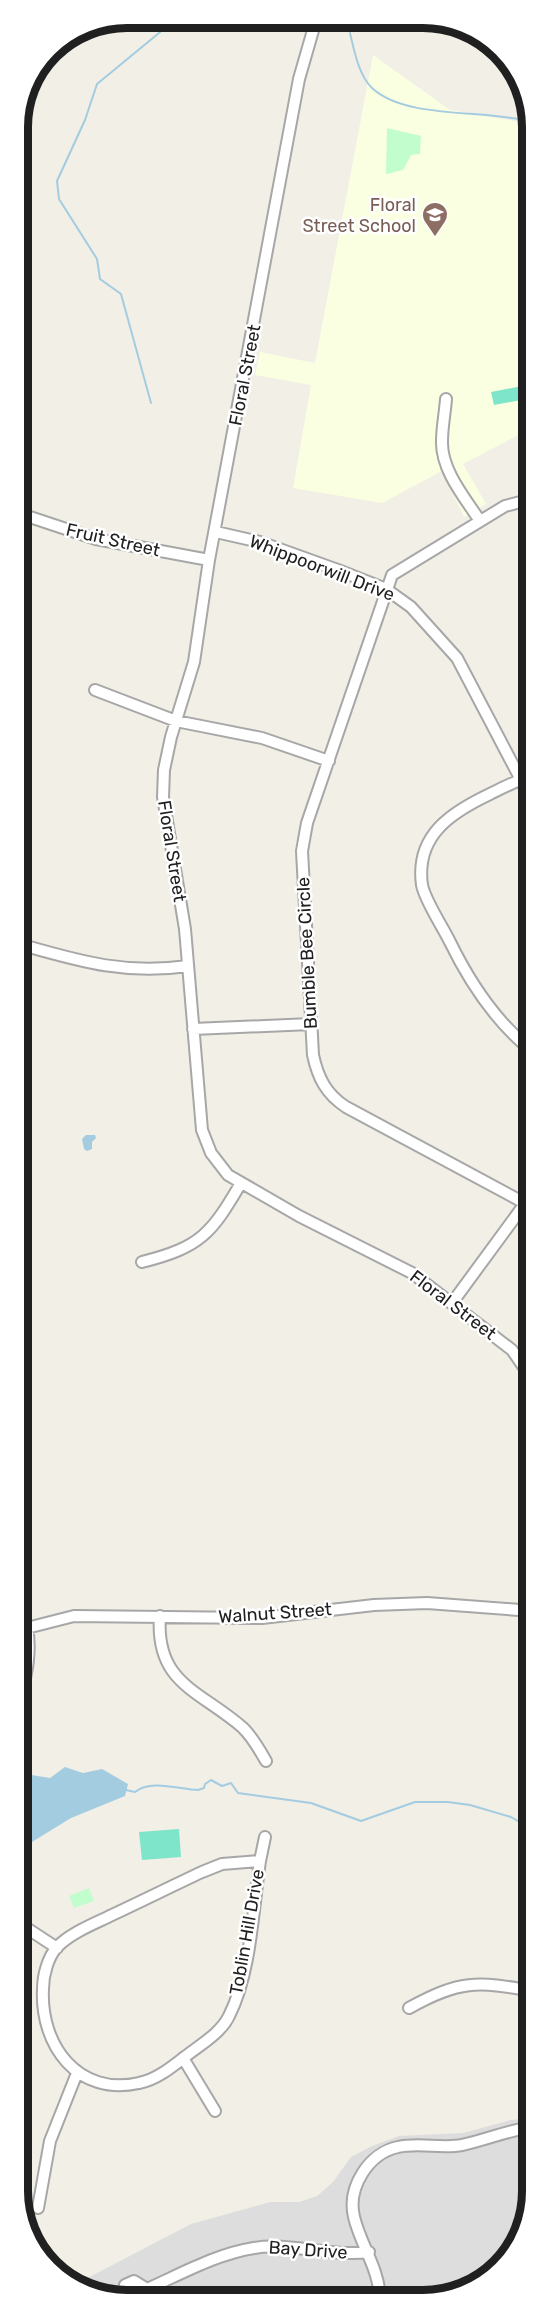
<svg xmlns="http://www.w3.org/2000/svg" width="551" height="2318" viewBox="0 0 551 2318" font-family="Rubik,sans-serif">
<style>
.residential{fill:#dedddd}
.education{fill:#fbffe1}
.park{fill:#c1fdcd}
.pitch{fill:#7fe5ca}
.water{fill:#a4cce1}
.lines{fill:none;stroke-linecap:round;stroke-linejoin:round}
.stream{stroke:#a4cce1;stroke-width:2}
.minor-casing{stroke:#a7a7a7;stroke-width:14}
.minor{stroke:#fff;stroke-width:10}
.labels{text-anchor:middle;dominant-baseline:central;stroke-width:5;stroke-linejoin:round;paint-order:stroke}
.education-label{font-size:18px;fill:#785e54;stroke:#fff;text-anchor:end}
.street-label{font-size:18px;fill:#202020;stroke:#fff}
.rim{fill:none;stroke:#202020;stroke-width:8}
</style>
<rect width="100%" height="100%" fill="#f1efe6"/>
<path class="residential" d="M533,2118v80l-27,65 -68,36 -184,-1v-5l-9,-1 -17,6h-122l-28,-15 113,-59 79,-22h29l18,-6 16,-14 18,-25 21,-11 27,-10 64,-3 48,-13z"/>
<path class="education" d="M373,55l77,55 82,14v304l-69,36 23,40 -22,13 -22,-46 -60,32 -89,-15 18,-103 -56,-10 5,-23 55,11z"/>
<path class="park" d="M387,128l34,8 -1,18 -9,1 -8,15 -17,4z
M89,1888l5,13 -20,7 -5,-12z"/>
<path class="pitch" d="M532,384v14l-38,7 -3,-13z
M179,1829l2,28 -39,3 -3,-28z"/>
<path class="water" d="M86,1135h9l1,3 -4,4v7l-5,2 -3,-2 -2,-10z
M65,1767l18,6 19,-4 26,15 -3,12 -54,22 -44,27h-8v-72l31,5z"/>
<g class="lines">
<path class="stream" d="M344,20l4,4
M350,33c4,17 9,43 22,55 34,32 116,21 160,34
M151,403l-30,-109 -21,-15 -3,-20 -38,-60 -2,-18 28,-61 12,-36 79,-65
M126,1790l9,2c15,-13 44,-3 63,-2l6,-2 1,-4 6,-4 11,6 9,-3 7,10 73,10 50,18 54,-19h33l22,3 41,12 22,13"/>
<defs>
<path id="minor" d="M316,20l-17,59 -90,481 -15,102 -23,75 -7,33 -1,27 22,132 17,201 9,23 17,22 71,41 113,57 100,77 20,29
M446,399c-1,14 -4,28 -4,42 -1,29 23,57 38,80
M532,499l-27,7 -113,69 -85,248 -5,28 11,204c5,23 13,39 33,52l186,100
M18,513l78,26 113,21
M216,532l44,10 78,28 48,19 25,18 46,51 75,143
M95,690l81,31 86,17 67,23
M532,776c-15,4 -28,11 -42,18 -38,18 -75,41 -68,91 3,16 21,42 28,57 21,43 46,80 82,109
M19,944c60,17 105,31 169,22
M193,1029l118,-5
M142,1262c59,-15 69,-28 99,-79
M452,1303l80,-109
M160,1616c-5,67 39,74 82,111 10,9 17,22 24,34
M19,1630l55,-14 188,2 112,-13 53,-2 106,8
M19,1706c6,-27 13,-51 8,-79
M260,1861c-7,48 -9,112 -31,155 -8,17 -29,29 -43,40 -14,11 -30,24 -47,27 -61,14 -99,-38 -96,-94 0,-14 5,-32 14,-42 15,-15 37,-23 55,-32 30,-14 60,-29 90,-43l20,-8z
M260,1861l5,-24
M19,1923l38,25
M409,2008c51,-28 67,-27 124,-17
M183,2058l32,53
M38,2208l12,-67 27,-68
M147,2289c34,-15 69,-35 107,-41 34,-6 76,9 115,4
M121,2298l4,-13 9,-4 13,8v9
M380,2299c-1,-31 -19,-53 -26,-82 -7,-30 15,-64 44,-70 21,-5 43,2 64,-2 24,-5 46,-15 71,-18"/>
</defs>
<use href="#minor" class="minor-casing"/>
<use href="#minor" class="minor"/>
</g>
<defs>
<symbol id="school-pin" viewBox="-11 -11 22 30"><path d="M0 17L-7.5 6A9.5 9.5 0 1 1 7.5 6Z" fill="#8d6e63" stroke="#fff"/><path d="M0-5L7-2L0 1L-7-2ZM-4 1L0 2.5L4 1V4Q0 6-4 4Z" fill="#fff"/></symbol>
</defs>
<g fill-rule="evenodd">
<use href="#school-pin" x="420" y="200" width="30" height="40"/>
</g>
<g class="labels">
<g class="education-label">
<text x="416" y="205">Floral<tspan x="416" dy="21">Street School</tspan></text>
</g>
<g class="street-label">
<text transform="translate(245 375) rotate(-79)">Floral Street</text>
<text transform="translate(113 540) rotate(13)">Fruit Street</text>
<text transform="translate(322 568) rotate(21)">Whippoorwill Drive</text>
<text transform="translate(172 851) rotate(81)">Floral Street</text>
<text transform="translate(307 953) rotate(-93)">Bumble Bee Circle</text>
<text transform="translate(453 1305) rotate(37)">Floral Street</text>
<text transform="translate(275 1613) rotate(-4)">Walnut Street</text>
<text transform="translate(247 1932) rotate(-80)">Toblin Hill Drive</text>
<text transform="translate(308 2250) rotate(4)">Bay Drive</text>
</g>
</g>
<path d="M0 0H551V2318H0ZM127 28H423A99 99 0 0 1 522 127V2191A99 99 0 0 1 423 2290H127A99 99 0 0 1 28 2191V127A99 99 0 0 1 127 28Z" fill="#fff" fill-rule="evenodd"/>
<path class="rim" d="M127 28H423A99 99 0 0 1 522 127V2191A99 99 0 0 1 423 2290H127A99 99 0 0 1 28 2191V127A99 99 0 0 1 127 28Z"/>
</svg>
